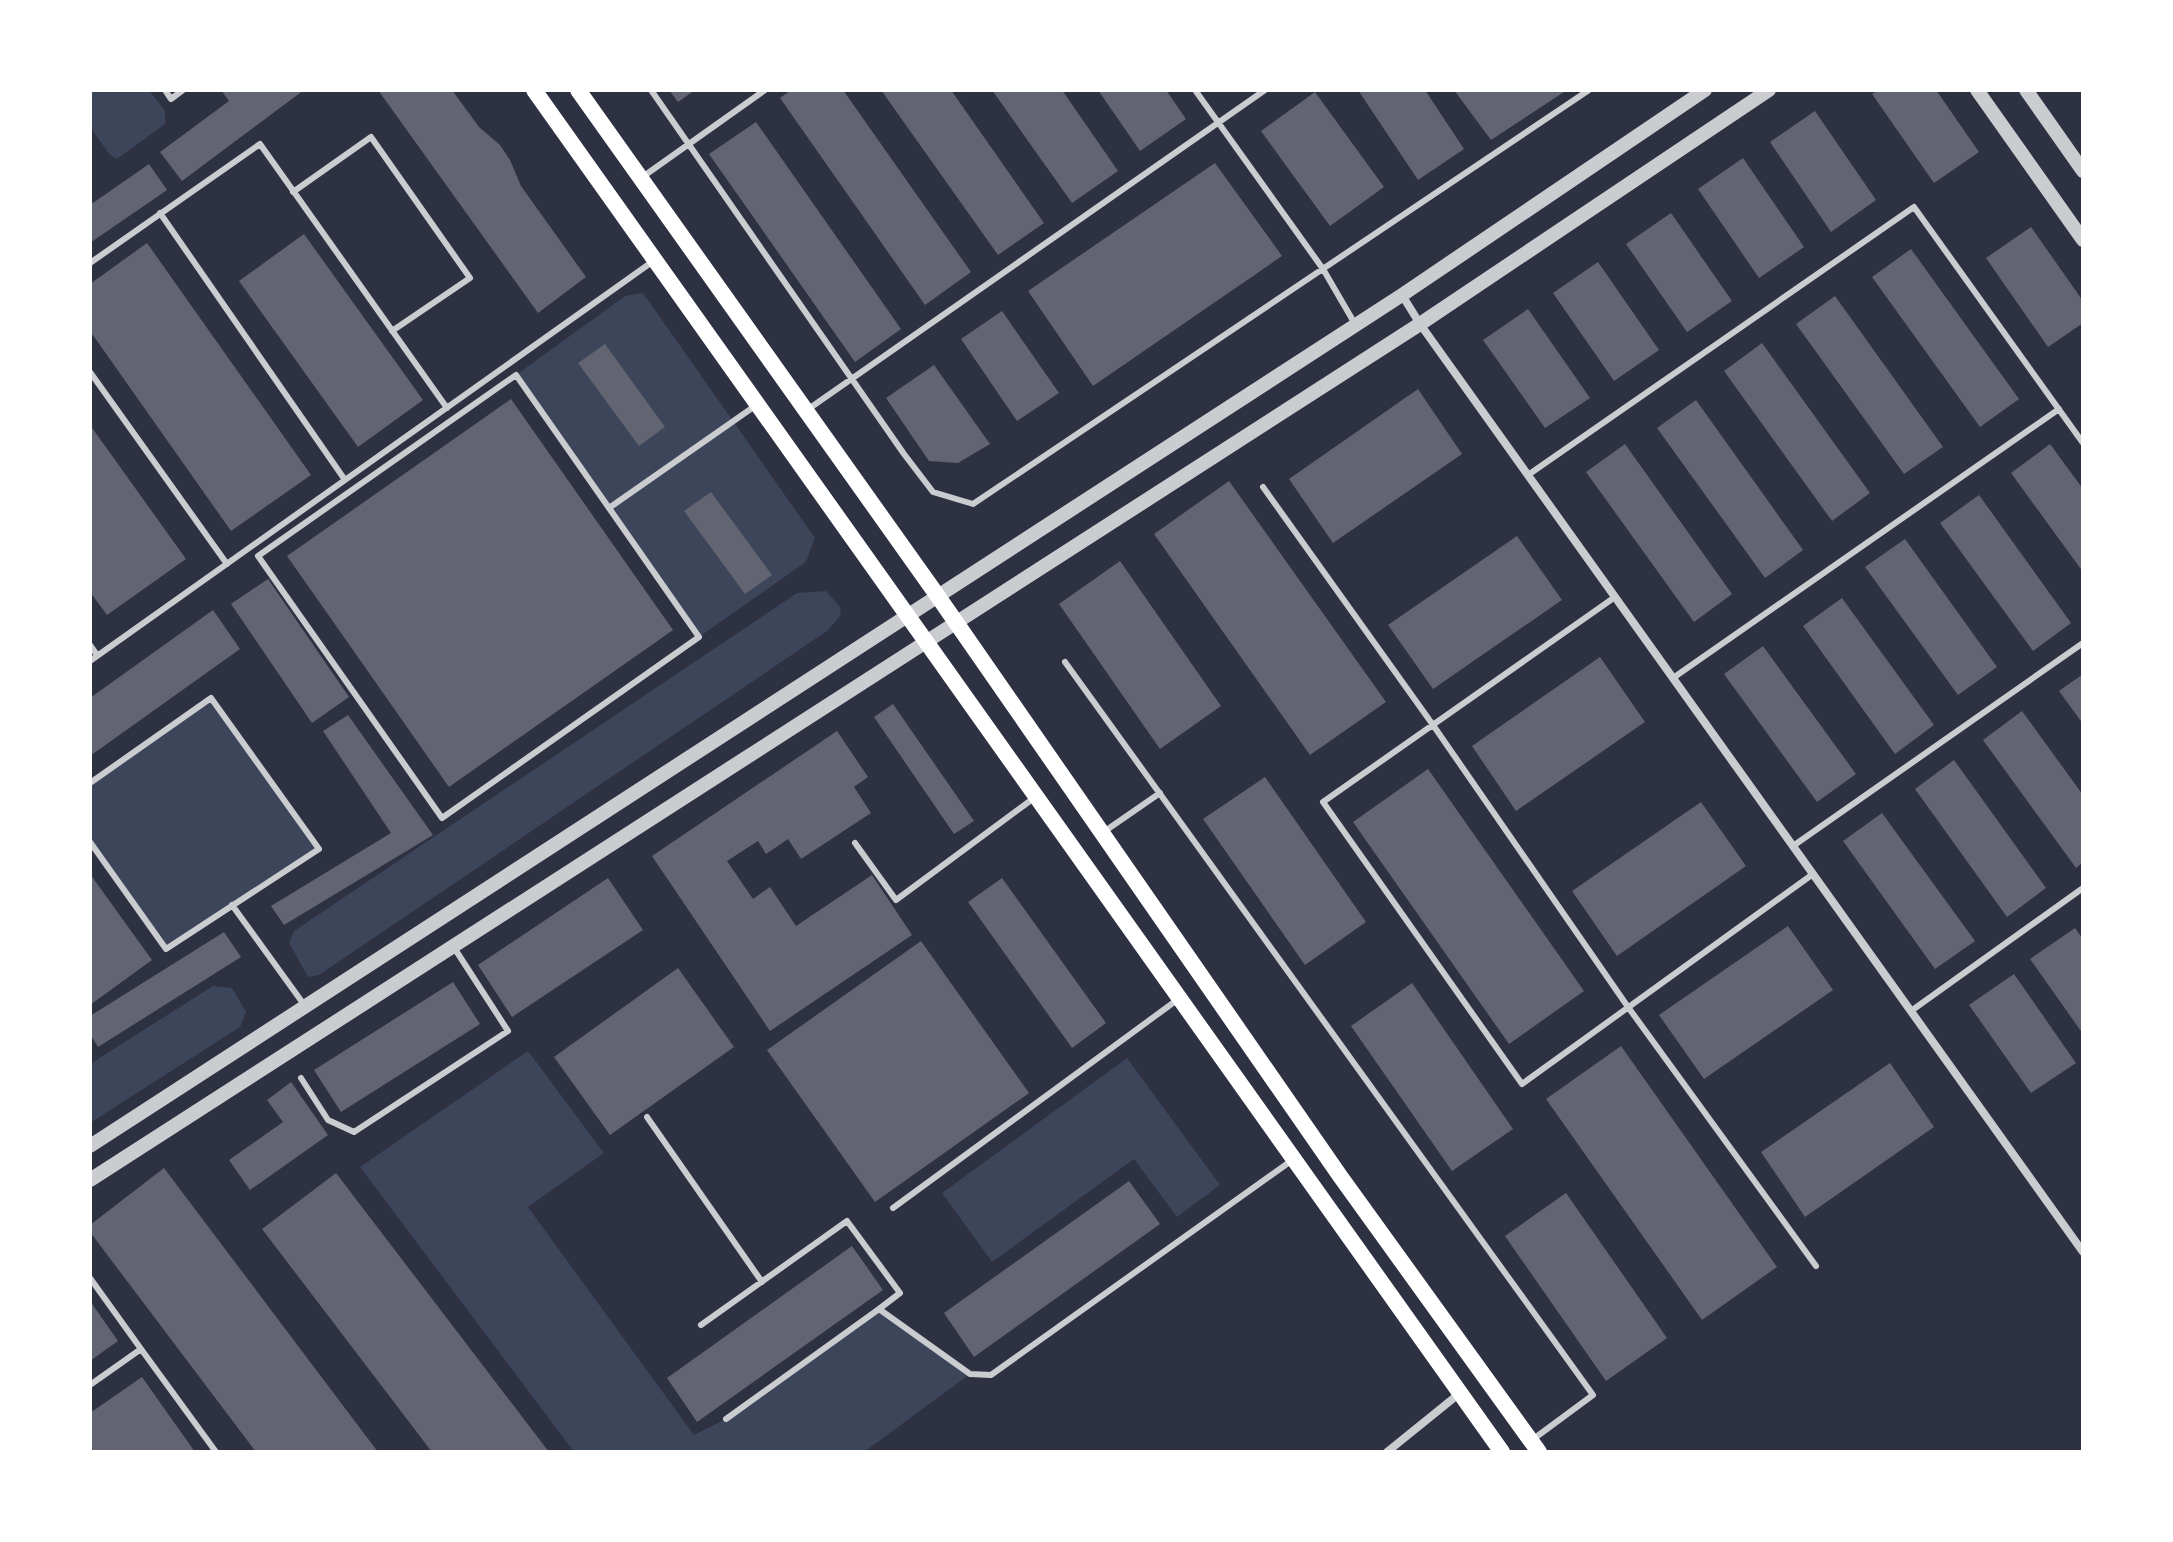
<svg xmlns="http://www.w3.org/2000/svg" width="2173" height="1542" viewBox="0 0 2173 1542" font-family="'Alegreya Sans',sans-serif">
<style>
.green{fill:#3c4559}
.building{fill:#626471}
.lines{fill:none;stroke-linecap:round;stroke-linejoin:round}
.service{stroke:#caccd0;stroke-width:6}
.minor{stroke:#caccd0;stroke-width:8}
.tertiary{stroke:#caccd0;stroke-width:14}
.secondary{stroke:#fff;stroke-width:16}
</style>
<rect width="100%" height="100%" fill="#2d3142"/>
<path class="green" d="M90,90h59l16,21v13l-48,35 -7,-4 -20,-28z
M643,293l172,245 -9,24 -107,75 -183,-262 109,-79z
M826,591l14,16 1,8 -14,16 -508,344 -11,2 -19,-34 5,-12 503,-338z
M211,698l108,151 -153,100 -76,-107v-59z
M213,986l19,2 14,24 -6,15 -150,96v-59z
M528,1051l76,102 -76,54 166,228 32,-16 153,-110 91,65 -106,78h-290l-214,-285z
M1127,1058l93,127 -43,32 -43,-58 -142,103 -50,-69z"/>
<path class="building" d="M221,90h83l-122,91 -22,-29 69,-51z
M378,90h74l27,37 21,18 10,15 11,26 65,91 -48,36z
M669,90h26l-17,12z
M791,90h52l128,182 -46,33 -145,-207z
M881,90h70l93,133 -46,32z
M992,90h70l56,81 -46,32z
M1098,90h68l20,29 -46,32z
M1358,90h67l39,59 -46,31z
M1454,90h113l-76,50z
M1879,90h57l43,62 -45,31 -62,-89z
M1315,92l69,95 -54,39 -69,-95z
M1815,111l61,89 -45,32 -61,-90z
M756,122l145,207 -46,33 -146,-208z
M1743,158l61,89 -45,31 -61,-89z
M1215,163l67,93 -189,130 -65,-95z
M149,164l18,26 -77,53v-38z
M1671,213l61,88 -45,31 -61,-88z
M2031,227l52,74v22l-35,24 -62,-89z
M304,234l119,166 -65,47 -119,-166z
M147,243l164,232 -80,56 -141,-200v-47z
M1911,249l108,150 -39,28 -108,-150z
M1598,262l61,88 -45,31 -61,-88z
M1835,296l108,151 -39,27 -108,-150z
M1528,309l62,89 -45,30 -62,-88z
M1002,311l57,82 -42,28 -56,-82z
M1762,343l108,150 -38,28 -108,-150z
M605,344l60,83 -26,19 -61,-83z
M934,365l56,79 -32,19 -29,-2 -43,-63z
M1418,389l44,65 -129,89 -44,-64z
M511,399l162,231 -224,157 -162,-231z
M1696,400l107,150 -38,28 -108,-150z
M90,425l96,134 -79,56 -17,-23z
M1625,444l107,150 -38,28 -108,-150z
M2050,444l33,45v83l-72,-99z
M1229,481l157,221 -76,53 -156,-221z
M711,492l61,83 -27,19 -61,-83z
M1979,495l92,128 -38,28 -93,-128z
M1517,536l45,64 -129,89 -45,-64z
M1905,539l92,128 -39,28 -93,-128z
M1120,561l101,145 -61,43 -101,-145z
M268,579l81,118 -37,26 -81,-119z
M1842,598l92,127 -39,29 -92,-128z
M213,610l27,39 -150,107v-58z
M1763,646l93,128 -39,28 -93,-128z
M1600,657l45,65 -129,89 -44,-65z
M2083,674v50l-24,-33z
M893,704l81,117 -20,13 -80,-117z
M2022,711l61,84v67l-7,6 -93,-128z
M348,715l85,120 -149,90 -13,-19 120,-73 -68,-102z
M837,731l31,46 -14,10 17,26 -70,46 -13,-20 -22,15 -8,-13 -31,20 26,38 17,-12 26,39 76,-51 40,60 -142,96 -118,-175z
M1954,760l92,128 -39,29 -92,-128z
M1428,769l156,222 -75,53 -156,-222z
M1265,777l101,145 -61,43 -102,-146z
M1701,802l45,64 -129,90 -45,-65z
M1882,813l93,128 -40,28 -92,-128z
M90,874l62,86 -62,45z
M608,878l35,52 -131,87 -34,-52z
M1002,878l104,145 -34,25 -104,-146z
M1788,926l45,64 -129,89 -45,-64z
M2075,928l8,11v95l-53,-75z
M224,932l17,25 -143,90 -8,-13v-18z
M921,941l108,152 -154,109 -108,-152z
M678,968l56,79 -124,88 -56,-78z
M2014,974l62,89 -45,30 -62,-88z
M453,982l27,42 -139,88 -27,-42z
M1412,983l101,146 -61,42 -101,-145z
M1621,1046l156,221 -75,53 -156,-221z
M1890,1063l44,64 -129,90 -44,-65z
M291,1082l37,53 -78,55 -21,-30 54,-38 -16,-22z
M164,1168l214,284h-122l-166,-220v-7z
M336,1173l213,279h-117l-170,-223z
M1129,1181l31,43 -186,133 -30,-44z
M1566,1193l101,145 -61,43 -101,-145z
M852,1246l31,44 -186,132 -30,-44z
M90,1301l28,40 -28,20z
M142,1377l53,75h-105v-39z"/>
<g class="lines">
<path class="service" d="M165,90l6,9 12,-9
M651,90l253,364 29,38 40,12 616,-414
M1195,90l128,179 32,55
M641,178l124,-88
M293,192l78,-55 99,141 -78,53
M160,213l185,267
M90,263l170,-119 187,264
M90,372l137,192
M807,410l458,-320
M1528,475l386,-268 169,236
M1263,487l170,238 195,282 188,259
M609,508l-93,-133 -258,181 184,262 257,-181 -90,-129 146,-102
M1615,597l-292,205 199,282 291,-210
M90,645l7,10
M90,661l562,-399
M1065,662l528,733 -61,45
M1673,678l386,-269
M90,783l121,-85 108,151 -153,100 -76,-107
M1105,831l55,-38
M855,843l41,57 138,-102
M1793,846l290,-203
M232,905l73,101
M1911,1011l172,-123
M301,1078l27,42 26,12 154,-101 -55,-85
M647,1117l115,165
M893,1208l284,-208
M90,1278l51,71
M701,1325l146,-104 53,72 -21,16 91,65 21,1 300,-214
M90,1385l51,-36 75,103
M726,1419l153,-110"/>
<path class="minor" d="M1402,295l18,29 663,928
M1387,1452l73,-59"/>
<path class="tertiary" d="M1977,90l106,150
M2026,90l57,81
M90,1146l1312,-851 303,-205
M90,1180l1330,-856 349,-234"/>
<path class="secondary" d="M534,90l968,1362
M578,90l359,505 403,581 199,276"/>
</g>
<rect width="2173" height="1542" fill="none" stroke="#ffffff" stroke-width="184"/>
</svg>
